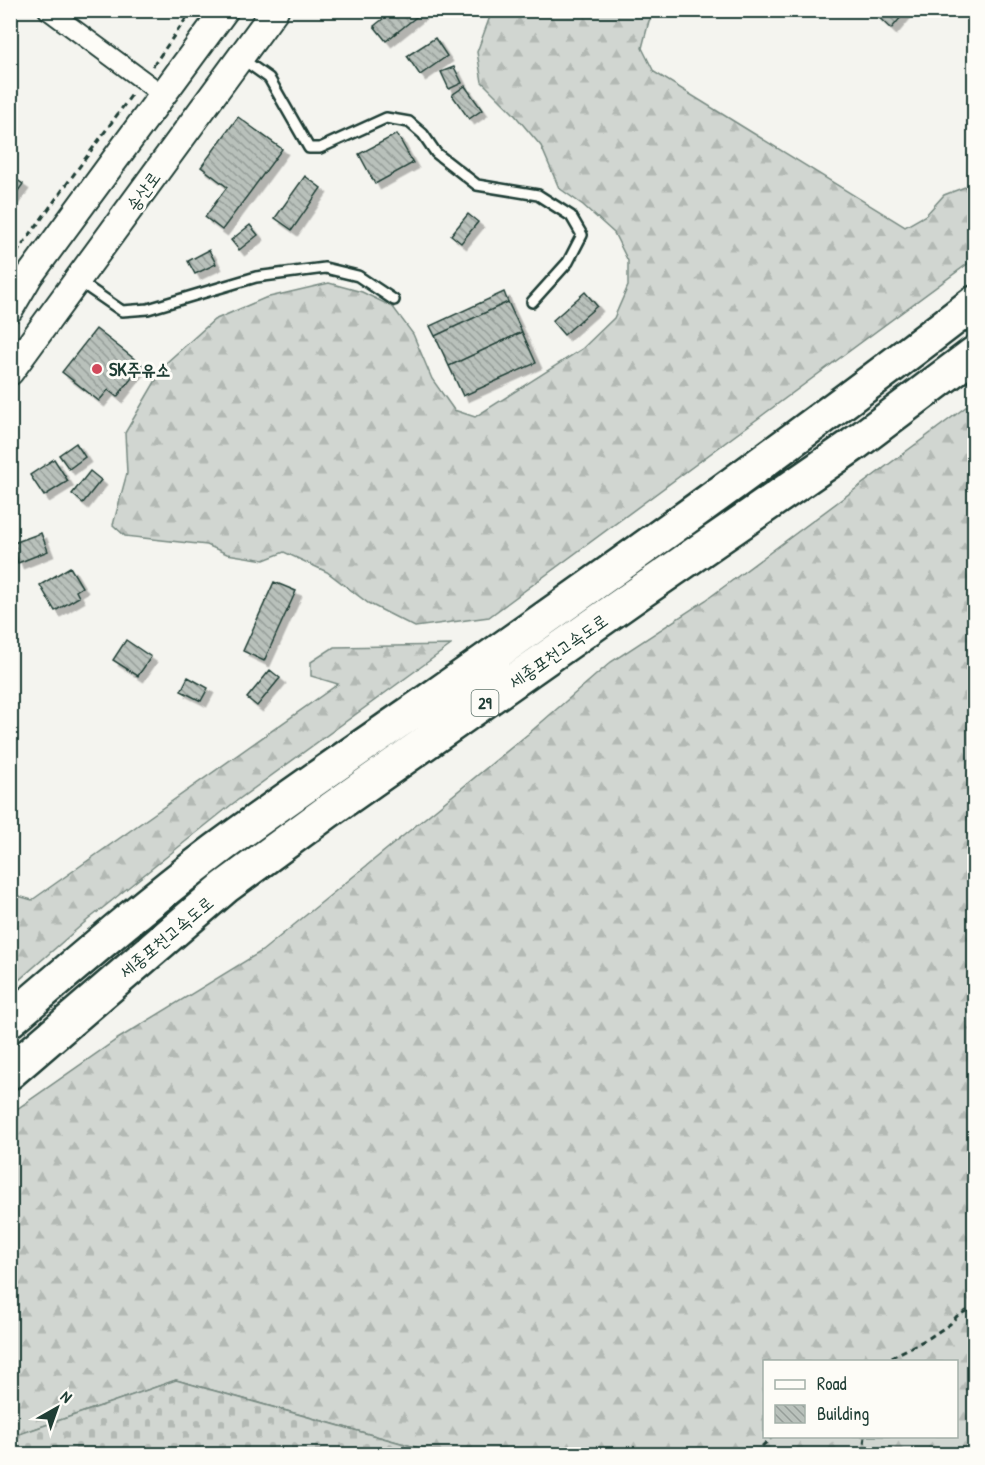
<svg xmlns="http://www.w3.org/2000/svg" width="985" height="1465" viewBox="0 0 985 1465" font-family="'Patrick Hand','Poor Story',sans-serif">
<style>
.forest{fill:url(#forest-firs);stroke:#788a82;stroke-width:1.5;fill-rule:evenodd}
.cemetery{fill:url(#cemetery-stones);stroke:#788a82;stroke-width:1.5}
.building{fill:url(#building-back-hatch);stroke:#1f3d34;stroke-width:1.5;filter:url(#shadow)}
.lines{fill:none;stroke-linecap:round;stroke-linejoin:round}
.lane-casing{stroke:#1f3d34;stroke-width:14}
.street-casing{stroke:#1f3d34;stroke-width:22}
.secondary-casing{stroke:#1f3d34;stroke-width:30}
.highway-casing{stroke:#1f3d34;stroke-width:38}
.path{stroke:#1f3d34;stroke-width:3;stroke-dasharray:6 4.5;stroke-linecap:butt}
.lane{stroke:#fdfcf7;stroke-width:9}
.street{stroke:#fdfcf7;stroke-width:18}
.secondary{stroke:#fdfcf7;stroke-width:26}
.highway{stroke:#fdfcf7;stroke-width:33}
.poi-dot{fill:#d1495b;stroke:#fdfcf7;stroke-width:2}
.labels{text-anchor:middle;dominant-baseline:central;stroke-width:6;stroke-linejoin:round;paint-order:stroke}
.shield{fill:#fdfcf7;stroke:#62766e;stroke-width:1.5}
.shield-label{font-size:16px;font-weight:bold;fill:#1f3d34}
.street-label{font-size:18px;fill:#1f3d34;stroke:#fdfcf7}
.poi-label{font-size:18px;font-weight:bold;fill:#1f3d34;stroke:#fdfcf7;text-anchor:start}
</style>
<defs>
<pattern id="forest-firs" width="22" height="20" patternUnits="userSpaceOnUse" patternTransform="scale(1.5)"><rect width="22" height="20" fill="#d1d6d1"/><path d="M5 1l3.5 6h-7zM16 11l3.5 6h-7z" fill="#b3b9b4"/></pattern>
<pattern id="cemetery-stones" width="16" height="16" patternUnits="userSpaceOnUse" patternTransform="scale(1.5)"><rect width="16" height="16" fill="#d1d6d1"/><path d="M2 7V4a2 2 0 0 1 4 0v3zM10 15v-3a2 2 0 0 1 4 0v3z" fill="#b3b9b4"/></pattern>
<pattern id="building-back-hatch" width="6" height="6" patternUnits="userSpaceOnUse" patternTransform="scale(1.5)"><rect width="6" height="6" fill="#b9c1bb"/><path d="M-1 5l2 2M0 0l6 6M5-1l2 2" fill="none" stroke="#969e99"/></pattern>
<filter id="shadow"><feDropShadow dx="5.5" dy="5.5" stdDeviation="0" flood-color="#0004"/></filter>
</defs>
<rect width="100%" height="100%" fill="#f4f4ef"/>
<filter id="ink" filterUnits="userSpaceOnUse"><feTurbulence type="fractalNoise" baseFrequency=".0167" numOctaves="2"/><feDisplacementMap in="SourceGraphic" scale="12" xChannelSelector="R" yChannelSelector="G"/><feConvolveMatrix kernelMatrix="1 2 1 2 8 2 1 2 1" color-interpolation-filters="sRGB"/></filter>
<g filter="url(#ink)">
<path class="forest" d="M492,11h163l-6,10 -7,27 12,24 251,155 21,-12 18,-20 26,-10 4,2v72l-485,358 -74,10 -47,-24 -41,-31 -43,-20 -20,8 -37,-6 -20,-9 -82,-9 -12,-11 14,-52 -2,-40 41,-70 48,-43 51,-22 64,-15 33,9 31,15 20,27 19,45 22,31 21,7 107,-68 32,-31 14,-32v-25l-14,-28 -31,-28 -24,-17 -18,-42 -28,-33 -31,-31 -5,-30z
M974,401v1053h-534l-264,-74 -165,57 -1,-323 106,-74 146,-89 266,-217 83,-72 95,-62zM764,1362h192v74h-192z
M451,645l-220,160 -147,118 -73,64v-97l4,5 17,5 306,-216 -27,-8v-14l23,-15z"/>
<path class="cemetery" d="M176,1380l264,74h-429v-17z"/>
<path class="building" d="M394,10h31l-39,31 -12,-15z
M871,10h36l-16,19z
M435,38l12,18 -27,19 -13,-19z
M454,67l8,16 -13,6 -8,-17z
M465,86l17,24 -13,9 -17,-24z
M238,117l44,32 -60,81 -17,-13 22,-30 -26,-20z
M397,134l16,29 -38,21 -16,-30z
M10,175l13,9 -13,18z
M305,176l16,12 -29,42 -17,-12z
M468,214l10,8 -17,21 -10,-8z
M250,225l8,10 -19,15 -8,-10z
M209,250l7,14 -21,10 -7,-13z
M504,292l4,10 -73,34 -5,-10z
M585,292l12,14 -33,29 -12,-14z
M508,302l14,30 -73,34 -14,-30z
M96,329l46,36 -25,32 -9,-7 -9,11 -37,-29z
M522,332l14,31 -73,33 -14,-30z
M76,443l9,14 -16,12 -10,-14z
M54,459l14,22 -24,15 -14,-21z
M90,471l11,9 -18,23 -11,-9z
M41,533l7,18 -30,12 -7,-19z
M70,567l12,20 -6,4 3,6 -24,14 -15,-26z
M274,582l22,9 -32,70 -21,-10z
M126,640l25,17 -13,19 -25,-16z
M270,670l10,8 -23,28 -10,-8z
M188,677l20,11 -7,13 -20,-10z"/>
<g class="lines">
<defs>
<path id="lane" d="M242,59l27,19 40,70h11l66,-30 23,4 14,12 13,19 41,32 61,10 33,21 11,19 -14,27 -36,40
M80,282l42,29 26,-2 108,-32 69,-9 33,8 36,24"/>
<path id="street" d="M48,10l115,85"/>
<path id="secondary" d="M10,309l20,-34 195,-265
M10,372l265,-362"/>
<path id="highway" d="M10,1020c68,-58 135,-116 205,-169 67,-50 135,-96 203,-143 188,-132 375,-265 556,-405
M10,1072l215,-185 102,-75 309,-217 217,-150 121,-91"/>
</defs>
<use href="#lane" class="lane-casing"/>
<use href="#street" class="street-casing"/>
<use href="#secondary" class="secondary-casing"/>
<use href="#highway" class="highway-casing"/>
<path class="path" d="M153,66l39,-56
M10,262l123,-169
M882,1362l47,-24 21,-14 7,-8 17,-9
M761,1454l-3,-4 15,-14
M863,1454l2,-18"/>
<use href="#lane" class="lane"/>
<use href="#street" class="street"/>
<use href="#secondary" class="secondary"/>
<use href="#highway" class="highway"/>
</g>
</g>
<circle class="poi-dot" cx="97" cy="369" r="6"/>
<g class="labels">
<rect class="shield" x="471.5" y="690" width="27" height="26" rx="4.5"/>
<g class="shield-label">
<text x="485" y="703">29</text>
</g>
<g class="street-label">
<text transform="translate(143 191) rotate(-54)">송산로</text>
<text transform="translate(558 651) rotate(-35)">세종포천고속도로</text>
<text transform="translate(166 937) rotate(-40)">세종포천고속도로</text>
</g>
<g class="poi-label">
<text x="109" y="369">SK주유소</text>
</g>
</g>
<rect width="985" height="1465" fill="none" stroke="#fdfcf7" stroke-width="36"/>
<rect x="18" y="18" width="949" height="1429" fill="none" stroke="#1f3d34" stroke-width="2" filter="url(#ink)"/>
<rect x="763" y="1360" width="195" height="78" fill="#fdfcf7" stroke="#a4b0a9" stroke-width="1.5"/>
<rect x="775" y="1380" width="30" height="9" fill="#fdfcf7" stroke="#a4b0a9" stroke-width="1.5"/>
<text x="817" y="1390" font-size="18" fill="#1f3d34">Road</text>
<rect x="775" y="1405" width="30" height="18" fill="url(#building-back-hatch)" stroke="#a4b0a9" stroke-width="1.5"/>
<text x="817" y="1420" font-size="18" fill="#1f3d34">Building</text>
<g transform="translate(57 1408) rotate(40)" stroke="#fdfcf7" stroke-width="4.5" paint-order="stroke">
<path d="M0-4.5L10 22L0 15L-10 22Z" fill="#1f3d34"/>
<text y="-9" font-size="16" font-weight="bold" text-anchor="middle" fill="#1f3d34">N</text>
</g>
</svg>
